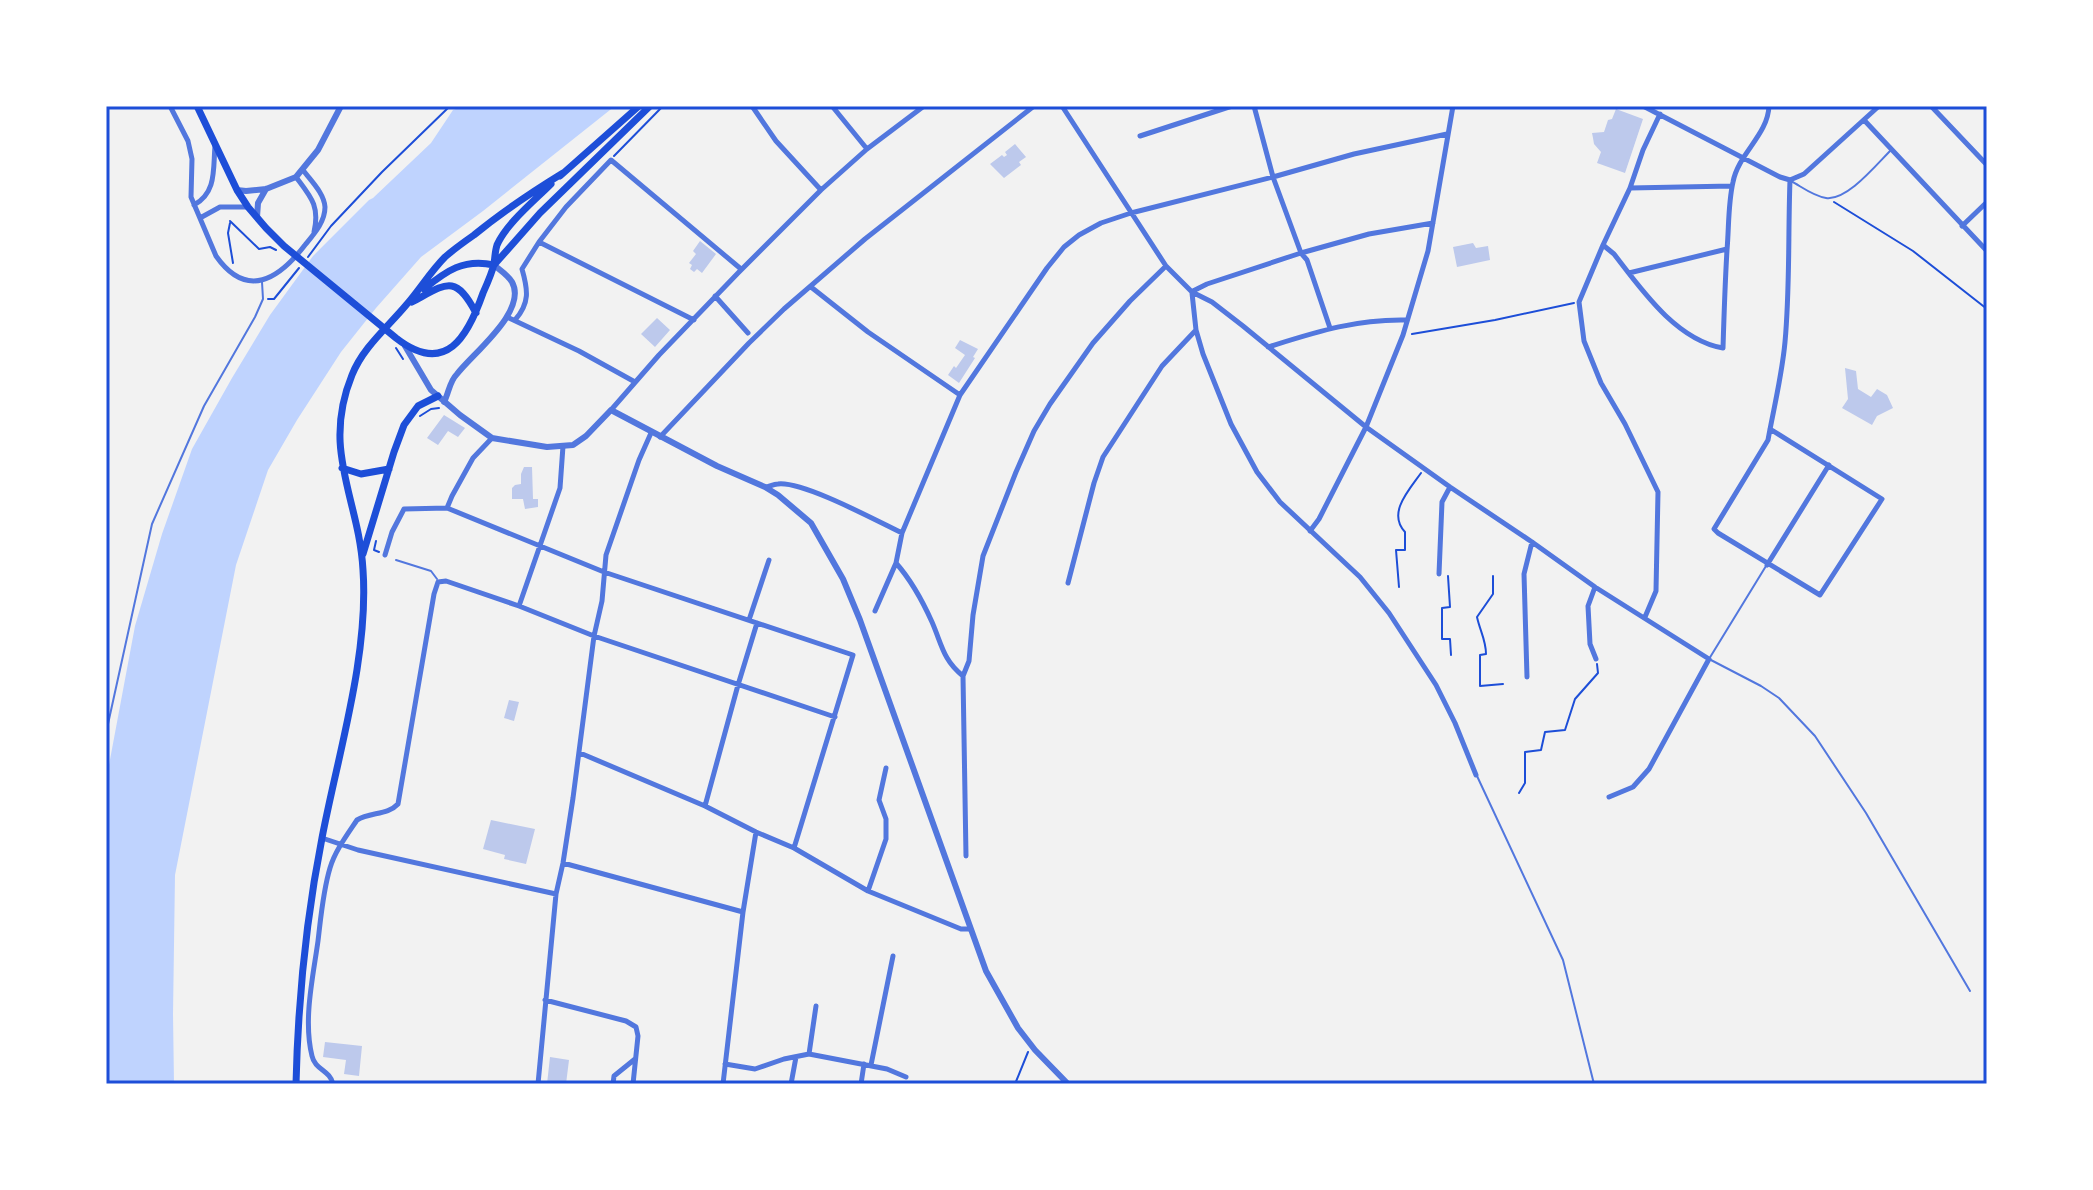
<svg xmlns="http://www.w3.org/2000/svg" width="2093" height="1190" viewBox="0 0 2093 1190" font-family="'PT Serif',serif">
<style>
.water{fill:#bfd3fe}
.building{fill:#bdc9ec}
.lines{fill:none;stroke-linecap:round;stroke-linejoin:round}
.path{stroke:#1d4ed8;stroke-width:2}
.service{stroke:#5277de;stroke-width:2}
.minor{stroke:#5277de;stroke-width:5}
.tertiary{stroke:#5277de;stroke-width:6}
.secondary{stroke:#1d4ed8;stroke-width:7}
.neatline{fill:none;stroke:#1d4ed8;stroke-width:3}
</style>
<rect width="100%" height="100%" fill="#f2f2f2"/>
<path class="water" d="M465,106l15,1 135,-1 -132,105 -62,46 -45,51 -35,44 -44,68 -29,50 -32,95 -61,310 -2,139 1,70h-68v-303l29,-155 27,-92 30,-85 40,-71 38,-63 43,-59 56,-56 4,-2 58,-55 22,-33z"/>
<path class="building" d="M1616,109l27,10 -18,54 -28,-10 4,-11 -7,-8 -1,-6 -1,-5 12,-1 4,-12 4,-1z
M1015,144l11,13 -7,5 2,3 -17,13 -14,-14 12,-9 2,2 3,-2 -2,-3z
M700,241l16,13 -14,19 -5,-4 -3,3 -4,-3 2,-4 -3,-2 7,-9 -3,-3z
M1473,243l3,5 12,-2 2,14 -33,7 -4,-20z
M657,318l13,12 -15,17 -14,-13z
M960,340l18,9 -5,8 2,1 -16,25 -11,-8 6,-9 2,2 9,-13 -10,-7z
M1845,368l11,3 2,18 13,8 6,-8 10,6 6,13 -16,8 -5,9 -30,-17 6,-9z
M444,415l21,13 -7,9 -10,-6 -10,14 -11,-7z
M524,467h8l1,32h5v8l-13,2 -2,-10h-11v-11l3,-3 6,-1v-10z
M509,700l10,2 -5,19 -10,-3z
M491,820l44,9 -9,35 -22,-5 1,-4 -22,-6z
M325,1042l37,4 -3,30 -15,-2 2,-14 -23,-3z
M550,1057l19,3 -3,24h-19z"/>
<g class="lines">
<path class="path" d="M614,156l49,-50
M1834,202l79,49 74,58
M230,221l29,28 11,-2 6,3
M230,223l-2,10 5,30
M308,257l23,-31 51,-54 68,-66
M268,299h6l25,-31
M1412,334l83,-14 79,-17
M396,348l7,11
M420,416l11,-7 8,-1
M376,541l-2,9 5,2
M1448,576l2,31 -8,1v31h8l1,16
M1493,576v18l-16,23c3,14 9,23 9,37l-6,1v31l23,-2
M1399,587l-3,-37h9v-18c-18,-19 4,-42 16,-59
M1519,793l6,-10v-31l16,-2 4,-18 20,-2 10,-31 23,-26 -1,-9
M1015,1084l13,-32"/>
<path class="service" d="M1791,181c11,6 22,15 35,17 21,3 50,-33 65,-48
M396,560l35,11 6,8
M1766,566l-57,93 52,27 18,12 36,38 51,77 104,178
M106,733l46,-209 52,-118 51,-89 8,-18 -1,-17
M1477,776l86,184 31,124"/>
<path class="minor" d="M170,106l18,35 4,18 -1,38 25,59c31,44 63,23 89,-11 9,-11 20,-23 20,-38 -1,-14 -14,-26 -22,-37
M752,106l24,35 45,49
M832,106l35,43
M1062,106l104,160 26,26 20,10 31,24 123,101 84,60 82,55 63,45 114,72 -60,110 -16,18 -24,10
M1254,106l19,71 28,76 6,7 23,68
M1643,106l137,71 10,3 14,-6 75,-68
M1931,106l56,59
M1864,120l123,131
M1140,136l92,-30
M296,177c15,20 24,29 18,55
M1630,188l102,-2
M194,205c23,-12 19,-37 21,-59
M200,218l20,-11h28
M1962,226l25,-24
M539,242l155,78
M1603,245l11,9c27,35 62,86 109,94 1,-33 2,-65 4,-98 2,-23 1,-46 6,-68 5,-28 35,-47 36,-76
M1629,273l98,-24
M811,287l57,45 92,63
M1193,291l14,-7 94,-31 68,-19 64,-11
M1192,293l4,37 7,24 28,70 26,48 23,30 80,75 29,36 47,72 19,38 21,52
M715,296l33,37
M507,317l72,34 56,31
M515,320c15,-17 13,-30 7,-51l17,-27 27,-35 45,-47 130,109
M1268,347c48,-15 87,-28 138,-27
M611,410l48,-55 80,-83 82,-82 46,-41 57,-43
M1770,429l112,70 -62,96 -102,-62 -4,-4 54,-89c6,-33 14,-65 17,-98 5,-54 3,-108 5,-162
M660,437l89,-94 35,-34 81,-70 169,-133
M766,487c4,-1 8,-3 12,-3 25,-3 99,37 124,49
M447,508l5,-12 21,-38 19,-20
M1310,531l9,-12 47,-92 37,-92 25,-84 25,-145
M385,555l7,-23 12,-23 43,-1 157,64 249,83 -59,193
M896,563c15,17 27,39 36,59 10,23 11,38 31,54
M1767,565l62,-100
M1439,574l3,-72 8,-15
M1068,583l26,-100 9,-26 59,-91 34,-36
M1595,587l-7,19 2,38 6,15
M519,606l41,-118 3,-42
M875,611l21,-48 6,-30 58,-138 87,-127 17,-21 15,-12 22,-12 30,-10 142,-36 81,-23 93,-20
M1645,617l11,-26 2,-99 -33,-68 -24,-41 -17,-42 -5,-39 24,-57 27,-57 13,-38 17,-36
M749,620l20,-60
M1527,677l-3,-103 8,-32
M580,753l125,53 51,26 38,16 74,43 93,38h9
M705,806l33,-121 19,-62
M322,838l36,12 198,44
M966,856l-3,-180 6,-15 4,-46 10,-59 33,-84 18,-41 16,-27 43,-61 37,-42 36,-35
M563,863l180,49
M868,891l18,-52v-20l-7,-19 7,-32
M545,1000l81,21 10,6 2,9 -5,48
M809,1054l7,-48
M725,1064l30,5 29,-10 25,-5 78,15 19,8
M871,1065l22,-109
M333,1084c-3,-14 -18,-14 -21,-28 -9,-36 1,-79 6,-115 3,-25 5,-50 12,-73 5,-17 17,-33 27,-48 13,-8 31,-5 41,-16l36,-210 4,-12 8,-1 73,25 75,30 241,81
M538,1084l18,-190 7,-31 10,-65 21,-162 8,-35 4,-46 33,-95 12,-27
M613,1084l1,-8 21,-17
M723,1084l20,-172 13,-80
M791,1084l5,-27
M861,1084l3,-20"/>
<path class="tertiary" d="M237,190l9,1 20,-2 30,-12 22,-27 23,-44
M257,217l1,-14 8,-14
M405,346l26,44 29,25 32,23 55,9 26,-2 13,-9 25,-26 106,56 48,21 13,8 33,28 32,56 17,41 126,351 32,57 17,22 33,34
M444,402c5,-9 5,-20 13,-28 16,-21 71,-63 55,-92 -4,-7 -12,-12 -18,-17"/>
<path class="secondary" d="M197,106l40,84 11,17 18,21 18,18 112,92c50,39 72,-2 87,-45 4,-9 9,-20 11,-29 1,-7 1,-13 3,-19 9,-21 37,-44 54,-61
M560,176l79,-70
M494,265l46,-52 110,-107
M424,289c22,-18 40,-31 70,-24
M412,302c34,-18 43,-29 64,11
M342,468l19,6 28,-5
M363,554l31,-102 10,-27 14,-19 20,-10
M296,1084c2,-83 10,-165 26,-246 16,-84 47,-182 41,-268 -4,-72 -42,-119 -11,-195 11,-28 36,-48 55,-71 13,-15 24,-33 38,-47 9,-8 19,-15 29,-22 28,-23 58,-43 89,-62"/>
</g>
<rect width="2093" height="1190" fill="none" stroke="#ffffff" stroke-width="216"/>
<rect x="108" y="108" width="1877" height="974" class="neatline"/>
</svg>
